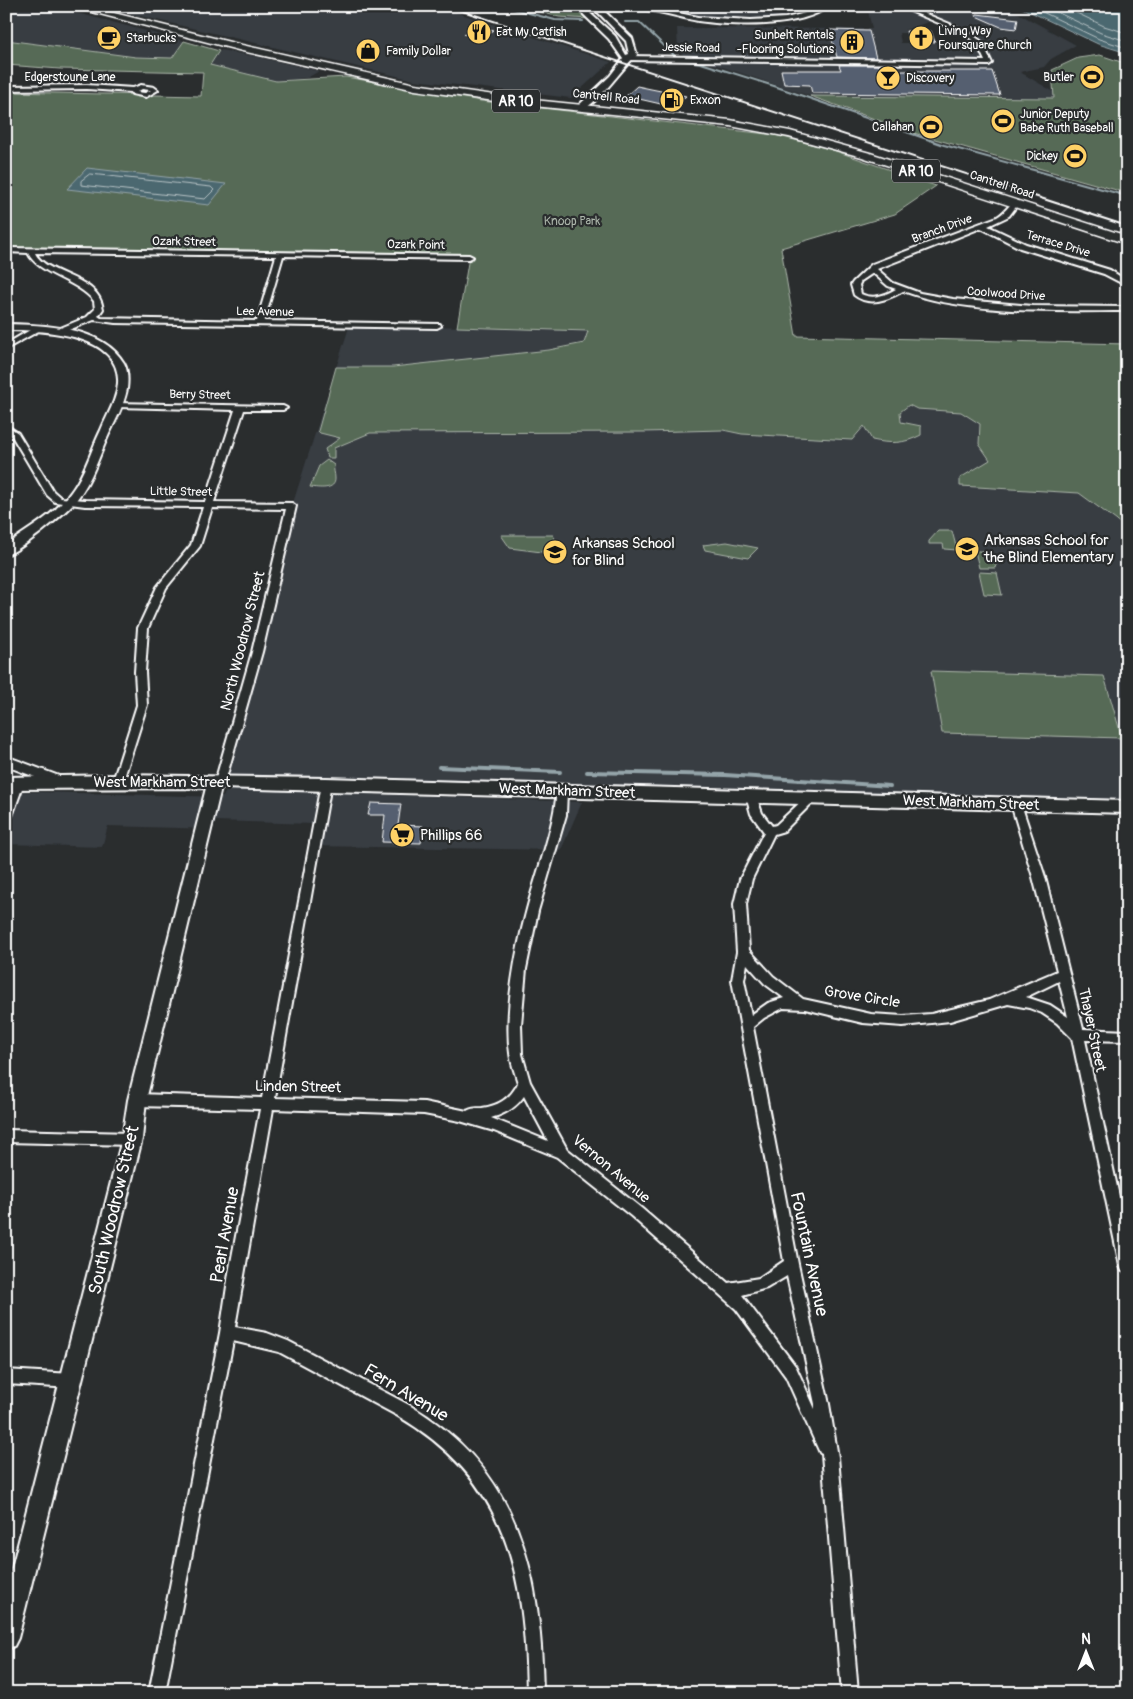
<svg xmlns="http://www.w3.org/2000/svg" width="1133" height="1699" viewBox="0 0 1133 1699" font-family="Pangolin,sans-serif">
<style>
.built{fill:#373c42}
.green{fill:#576b56;stroke:#abb5aa}
.water{fill:#4c6870;stroke:#94a4a9}
.lines{fill:none;stroke-linecap:round;stroke-linejoin:round}
.shore{stroke:#b7c3c6;stroke-width:1}
.stream-far1{stroke:#94a4a9;stroke-width:2}
.stream{stroke:#94a4a9;stroke-width:4}
.building{fill:#545f6f;stroke:#fff}
.minor-casing{stroke:#fff;stroke-width:4}
.tertiary-casing{stroke:#fff;stroke-width:4}
.secondary-casing{stroke:#fff;stroke-width:4}
.primary-casing{stroke:#fff;stroke-width:3}
.minor{fill:#2a2d2e;fill-rule:evenodd}
.tertiary{fill:#2a2d2e;fill-rule:evenodd}
.secondary{fill:#2a2d2e;fill-rule:evenodd}
.primary{fill:#2a2d2e;fill-rule:evenodd}
.rail{stroke:#fff;stroke-width:2}
.labels{text-anchor:middle;dominant-baseline:central;stroke-width:4.5;stroke-linejoin:round;paint-order:stroke}
.far-poi-label{font-size:12px;fill:#fff;stroke:#2a2d2e;text-anchor:start}
.far-street-label{font-size:12px;fill:#fff;stroke:#2a2d2e}
.far-park-label{font-size:12px;fill:#abb5aa;stroke:#2a2d2e}
.shield{fill:#2a2d2e;stroke:#bfc0c0;stroke-width:1}
.shield-label{font-size:14px;font-weight:bold;fill:#fff}
.poi-label{font-size:15px;fill:#fff;stroke:#2a2d2e;text-anchor:start}
.street-label{font-size:15px;fill:#fff;stroke:#2a2d2e}
.near-street-label{font-size:18px;fill:#fff;stroke:#2a2d2e}
</style>
<rect width="100%" height="100%" fill="#2a2d2e"/>
<filter id="ink" filterUnits="userSpaceOnUse"><feTurbulence type="fractalNoise" baseFrequency=".02" numOctaves="2"/><feDisplacementMap in="SourceGraphic" scale="10" xChannelSelector="R" yChannelSelector="G"/><feConvolveMatrix kernelMatrix="1 2 1 2 8 2 1 2 1" color-interpolation-filters="sRGB"/></filter>
<g filter="url(#ink)">
<path class="built" d="M6,6h45l133,35 -12,17 -36,-1 -130,-17z
M97,6h339l175,56 -40,36 -157,-18z
M653,6h163l-17,7 -23,5 -68,-1z
M867,6h32l35,14 -29,10 1,3h-7l2,10h77l9,17h3l-9,-18 -13,-10 -63,-26h100l71,39 -25,14 -7,8 -24,5 34,20v6l-244,-2 -103,-34 -16,-2 -13,-9 -1,-23 195,1z
M221,50l37,7 61,14 -12,7 -31,3 -67,-16z
M350,324l777,20v463l-912,-25 35,-101 42,-175z
M227,789l355,13 -21,48 -252,-4 5,-22 -98,-3 -3,8 -105,-3 -6,21 -96,-3v-53l217,6z"/>
<path class="green" d="M518,6h56l15,13 -30,-2z
M6,40l130,17 36,1 12,-17 35,10 -9,14 66,16 70,-4 135,24 294,34 55,14 106,37 -41,28 -114,34 15,88 331,8v181l-3,1 -45,-33 -119,-7v-8l30,-18 -11,-16 1,-20 -19,-12 -44,-3 -8,-4 -9,7 1,10 20,4v9c-17,9 -31,9 -49,5l-8,-14 -12,14 -110,-6 -19,-4 -79,2 -274,1 -36,15v10h-6l-3,-9 15,-11 -20,-5 -2,-2 18,-64h57l156,-17 35,-7 4,-12 -131,-4 12,-70 -463,-5v-160l195,4 2,-24 -143,-3 -54,-4z
M1100,55l27,9v129l-210,-59 -107,-38 244,2 -2,-28 26,-12z
M327,460l7,5c-1,5 1,8 1,13 1,13 -17,10 -25,9l9,-21z
M938,531h14l5,19 -13,-1 -1,-5h-14v-3z
M501,535h52l7,14 -3,5 -47,-6z
M727,542l31,6 -10,10 -43,-8 -2,-5z
M975,551h10l7,4 4,10 -1,3h-16z
M979,572l18,1 5,22 -18,-1z
M931,671l173,5 18,62 -180,-5z"/>
<path class="water" d="M1018,6h109v47l-29,-9z
M87,168l139,16 -17,21 -142,-16z"/>
<g class="lines">
<path class="shore" d="M1030,6l69,33 28,9
M1044,6l57,27 26,8
M1062,6l42,20 23,7
M90,174l121,13 3,3 -9,9 -124,-14v-4z"/>
<path class="stream-far1" d="M502,6l53,14 28,1
M625,22h14l36,34
M686,61l15,2 73,23 170,59 183,51"/>
<path class="stream" d="M439,767l121,5
M587,772l138,3 165,11"/>
</g>
<path class="building" d="M977,14l41,5 -2,10 -15,-2 -25,-11z
M477,26l17,4 -11,8 -19,-4z
M829,30l40,1 7,27 -39,-1z
M906,31h25l4,11h-25z
M839,65h40l1,6h112l8,24 -188,-2 -2,-8 -26,-1 -3,-14h60z
M637,86l14,3 35,7 -12,11 -48,-11z
M371,803l30,1 -3,21 25,1 -2,17 -39,-1 3,-27h-17z"/>
<g class="lines">
<defs>
<path id="minor" d="M645,6l53,11 53,3 35,-2 27,-7 9,-5h7c-29,23 -96,20 -131,15 -21,-4 -40,-11 -61,-12 -17,-1 -35,2 -53,5l-3,-2 32,-6z
M898,6h9l62,26 13,10 10,21 -3,2 -362,-5 -3,-2 3,-2 358,5 -8,-17 -12,-10z
M87,85l46,3 8,-3 13,2 4,3 -12,7 -14,-3 -1,-2 -44,-3 -81,1v-4zM142,89l8,1h1l-6,3 -8,-1z
M1015,202l3,2 -9,12 -21,10 38,18 84,26 17,11v5l-23,-12 -84,-26 -39,-20 -104,41 16,14 27,10 33,6 79,7 95,1v4c-68,0 -161,4 -224,-20 -15,9 -34,16 -49,4l-3,-10 2,-3 19,-18 125,-47c8,-4 11,-12 18,-15zM873,273l15,13 8,3c-11,6 -22,11 -35,5l-2,-9 2,-4z
M6,248l463,7 4,2 -4,2 -186,-3 -19,65 176,3 1,2 -4,2 -322,-5 -21,-3 -33,13h-3v-4l29,-12 8,-8 -1,-8c-17,-21 -56,-27 -66,-48l-22,-1zM35,253l241,3 -19,65 -156,-3 -3,-2 5,-7c-4,-34 -56,-32 -68,-56z
M37,326l7,2 -38,21v-5z
M114,403l169,3 4,2 -4,2h-39l-30,92 78,1 4,3 -34,146 -37,130 -5,4 -5,-4 37,-130 34,-143 -74,-1 -12,38 -34,42 -18,40 -3,44 2,33 -24,76 -1,3h-8l-1,-3 24,-76 -2,-33 3,-44 19,-41 34,-42 12,-38 -118,-1 -30,-4 -8,-7 -35,-59 -6,-4v-7l12,8 35,58 8,7 24,2 120,2 30,-92 -118,-3h-3z
M19,779l5,4 -12,33 -6,4v-19l9,-21z
M326,780l5,4 -56,314 149,4 43,9c5,-3 9,-3 15,-3 17,-2 29,-10 36,-25 -3,-10 -7,-20 -8,-30 -6,-40 6,-104 17,-144 10,-39 26,-77 30,-118l1,-3h8l1,3 -1,24 -28,96 -12,58 -5,56 1,29 8,28 37,67 74,59 87,75 31,-5 25,-17 -52,-281 5,-28 -3,-48 6,-25 24,-47 -13,-18 -5,-18 1,-3h8l7,20 10,13 4,-1 32,-30h8l1,3 -33,33 -10,3 -22,45 -6,25 3,46 24,26 30,23 68,15 32,2 28,-2 58,-14 68,-29 -24,-94 -22,-73 5,-4 4,1 25,76 38,152 44,2v10l-42,-1 42,193v40l-5,-2 -2,-5 -48,-228 -15,-15 -15,-10 -13,-5 -21,-4 -58,17 -47,5 -40,-3 -58,-14 -22,-1 -19,10 -11,9 45,237 31,140 9,53 20,236h-16l-20,-239 -2,-1 -34,-76 -50,-68 -105,-93 -74,-59 -63,-26 -34,-10 -36,-7 -151,-5 -38,218 32,6 21,8 121,64c111,65 132,168 134,288h-16c-2,-118 -19,-213 -129,-277l-119,-64 -46,-11 -68,352h-16l71,-360 9,-60 31,-164 -123,-3 -5,-2 -1,-4 1,-4 5,-2 125,4 59,-314zM747,964l18,20 19,14 -16,5 -17,12 -7,-35zM1059,981l9,36 -18,-12 -24,-8zM524,1096l24,45 -57,-23c14,-4 25,-10 33,-22zM787,1276l28,128v5l-19,-42 -54,-72 25,-7z
M6,1130l126,3 5,2 2,4 -2,4 -5,2 -126,-3z
M6,1370l66,4 5,2 2,5 -2,5 -5,2 -66,-4z"/>
<path id="tertiary" d="M575,6h7l33,30 11,19 3,-1 -3,-13 -34,-35h7l33,32 5,17c-17,14 -36,47 -56,55l-4,-2 1,-2 32,-30 13,-17 -14,-20z
M6,324c38,1 96,2 118,39 4,7 4,18 3,26 -3,16 -11,31 -18,45 -10,22 -17,46 -32,65 -10,13 -55,51 -71,56v-10c22,-16 49,-30 65,-53 14,-18 20,-42 30,-62 6,-15 16,-30 17,-47 3,-50 -77,-53 -112,-53z
M6,756l61,23 2,3 -7,5 -56,-21z"/>
<path id="secondary" d="M118,775l208,3 801,23v12l-906,-25 -75,312 -4,39 -124,499 -4,8 -8,4v-59l116,-452 6,-39 78,-312 -200,1v-12z"/>
<path id="primary" d="M69,6h17l156,39 173,39 109,15 206,21 60,11 80,22 257,83v8l-265,-87 -73,-20 -59,-11 -206,-21 -109,-15 -173,-39z"/>
</defs>
<use href="#minor" class="minor-casing"/>
<use href="#tertiary" class="tertiary-casing"/>
<use href="#secondary" class="secondary-casing"/>
<use href="#primary" class="primary-casing"/>
<use href="#minor" class="minor"/>
<use href="#tertiary" class="tertiary"/>
<use href="#secondary" class="secondary"/>
<use href="#primary" class="primary"/>
<path class="rail" d="M447,6l680,220"/>
</g>
</g>
<defs>
<symbol id="restaurant-disc" viewBox="-11 -11 22 22"><circle r="9.5" fill="#ffd166" stroke="#2a2d2e"/><path d="M-5-6h1v4h1v-4h1v4h1v-4h1v5L-1.5 .5V6h-2V.5L-5-1ZM5-6V6H3V1.5H1.5Q1.5-4 5-6Z" fill="#111"/></symbol>
<symbol id="cafe-disc" viewBox="-11 -11 22 22"><circle r="9.5" fill="#ffd166" stroke="#2a2d2e"/><path d="M-5.5-4.5H6V0H3Q3 3.5 0 3.5H-2.5Q-5.5 3.5-5.5 0ZM3-3.2v2h1.7v-2ZM-6 4.5H4V6H-6Z" fill="#111"/></symbol>
<symbol id="church-disc" viewBox="-11 -11 22 22"><circle r="9.5" fill="#ffd166" stroke="#2a2d2e"/><path d="M-1.2-6h2.4v3.5h3.3v2.4h-3.3V6h-2.4V-.1h-3.3v-2.4h3.3Z" fill="#111"/></symbol>
<symbol id="building-disc" viewBox="-11 -11 22 22"><circle r="9.5" fill="#ffd166" stroke="#2a2d2e"/><path d="M-4-6H4V6H1V3H-1V6H-4ZM-2.5-4.3h1.7v1.8h-1.7ZM.8-4.3h1.7v1.8H.8ZM-2.5-1h1.7V.8h-1.7ZM.8-1h1.7V.8H.8Z" fill="#111"/></symbol>
<symbol id="shop-disc" viewBox="-11 -11 22 22"><circle r="9.5" fill="#ffd166" stroke="#2a2d2e"/><path d="M-5-2.5h2.3a2.7 3.5 0 0 1 5.4 0H5L5.5 6h-11ZM-1.5-2.5h3a1.5 2.3 0 0 0-3 0Z" fill="#111"/></symbol>
<symbol id="stadium-disc" viewBox="-11 -11 22 22"><circle r="9.5" fill="#ffd166" stroke="#2a2d2e"/><path d="M0-5a6.5 5 0 1 0 0 10a6.5 5 0 1 0 0-10ZM-3.5-1.8h7v3.6h-7Z" fill="#111"/></symbol>
<symbol id="bar-disc" viewBox="-11 -11 22 22"><circle r="9.5" fill="#ffd166" stroke="#2a2d2e"/><path d="M-6-5H6L.8 .8V4.5H3.5V6h-7V4.5H-.8V.8Z" fill="#111"/></symbol>
<symbol id="fuel-disc" viewBox="-11 -11 22 22"><circle r="9.5" fill="#ffd166" stroke="#2a2d2e"/><path d="M-5.5-6h7V0h2V4h1.3V-2.5L3-4.5l.8-.8L6-3V5H2.5V1h-1V6h-7ZM-4.2-4.7v3.2H.2V-4.7Z" fill="#111"/></symbol>
<symbol id="school-disc" viewBox="-11 -11 22 22"><circle r="9.5" fill="#ffd166" stroke="#2a2d2e"/><path d="M0-5L7-2L0 1L-7-2ZM-4 1L0 2.5L4 1V4Q0 6-4 4Z" fill="#111"/></symbol>
<symbol id="supermarket-disc" viewBox="-11 -11 22 22"><circle r="9.5" fill="#ffd166" stroke="#2a2d2e"/><path d="M-6-5.5h2.5l.6 2H6L4.5 2H-2.5L-4.4-4H-6ZM-1.5 3.2a1.3 1.3 0 1 0 .1 0ZM3 3.2a1.3 1.3 0 1 0 .1 0Z" fill="#111"/></symbol>
</defs>
<g fill-rule="evenodd">
<use href="#restaurant-disc" x="465" y="18" width="28" height="28"/>
<use href="#cafe-disc" x="95" y="24" width="28" height="28"/>
<use href="#church-disc" x="907" y="24" width="28" height="28"/>
<use href="#building-disc" x="838" y="28" width="28" height="28"/>
<use href="#shop-disc" x="354" y="37" width="28" height="28"/>
<use href="#stadium-disc" x="1078" y="63" width="28" height="28"/>
<use href="#bar-disc" x="874" y="64" width="28" height="28"/>
<use href="#fuel-disc" x="658" y="86" width="28" height="28"/>
<use href="#stadium-disc" x="989" y="107" width="28" height="28"/>
<use href="#stadium-disc" x="917" y="113" width="28" height="28"/>
<use href="#stadium-disc" x="1061" y="142" width="28" height="28"/>
<use href="#school-disc" x="953" y="535" width="28" height="28"/>
<use href="#school-disc" x="541" y="538" width="28" height="28"/>
<use href="#supermarket-disc" x="388" y="821" width="28" height="28"/>
</g>
<g class="labels">
<g class="far-poi-label">
<text x="938" y="31">Living Way<tspan x="938" dy="14">Foursquare Church</tspan></text>
<text x="496" y="32">Eat My Catfish</text>
<text x="834" y="35" text-anchor="end">Sunbelt Rentals<tspan x="834" dy="14">-Flooring Solutions</tspan></text>
<text x="126" y="38">Starbucks</text>
<text x="386" y="51">Family Dollar</text>
<text x="1074" y="77" text-anchor="end">Butler</text>
<text x="906" y="78">Discovery</text>
<text x="690" y="100">Exxon</text>
<text x="1020" y="114">Junior Deputy<tspan x="1020" dy="14">Babe Ruth Baseball</tspan></text>
<text x="914" y="127" text-anchor="end">Callahan</text>
<text x="1058" y="156" text-anchor="end">Dickey</text>
</g>
<g class="far-street-label">
<text transform="translate(691 48) rotate(1)">Jessie Road</text>
<text x="70" y="77">Edgerstoune Lane</text>
<text transform="translate(606 97) rotate(6)">Cantrell Road</text>
<text transform="translate(1002 185) rotate(18)">Cantrell Road</text>
<text transform="translate(942 229) rotate(-20)">Branch Drive</text>
<text transform="translate(184 242) rotate(1)">Ozark Street</text>
<text transform="translate(1058 244) rotate(17)">Terrace Drive</text>
<text transform="translate(416 245) rotate(1)">Ozark Point</text>
<text transform="translate(1006 294) rotate(4)">Coolwood Drive</text>
<text transform="translate(265 312) rotate(1)">Lee Avenue</text>
<text transform="translate(200 395) rotate(1)">Berry Street</text>
<text transform="translate(181 492) rotate(1)">Little Street</text>
</g>
<g class="far-park-label">
<text x="572" y="221">Knoop Park</text>
</g>
<g class="shield">
<rect x="492" y="89.5" width="48" height="23" rx="4"/>
<rect x="892" y="159.5" width="48" height="23" rx="4"/>
</g>
<g class="shield-label">
<text x="516" y="101">AR 10</text>
<text x="916" y="171">AR 10</text>
</g>
<g class="poi-label">
<text x="984" y="540">Arkansas School for<tspan x="984" dy="17">the Blind Elementary</tspan></text>
<text x="572" y="543">Arkansas School<tspan x="572" dy="17">for Blind</tspan></text>
<text x="420" y="835">Phillips 66</text>
</g>
<g class="street-label">
<text transform="translate(243 641) rotate(-76)">North Woodrow Street</text>
<text x="162" y="782">West Markham Street</text>
<text transform="translate(567 791) rotate(2)">West Markham Street</text>
<text transform="translate(971 803) rotate(2)">West Markham Street</text>
<text transform="translate(862 997) rotate(9)">Grove Circle</text>
<text transform="translate(1092 1030) rotate(78)">Thayer Street</text>
<text transform="translate(298 1087) rotate(1)">Linden Street</text>
<text transform="translate(611 1169) rotate(40)">Vernon Avenue</text>
</g>
<g class="near-street-label">
<text transform="translate(114 1210) rotate(-77)">South Woodrow Street</text>
<text transform="translate(225 1235) rotate(-80)">Pearl Avenue</text>
<text transform="translate(809 1254) rotate(78)">Fountain Avenue</text>
<text transform="translate(406 1393) rotate(31)">Fern Avenue</text>
</g>
</g>
<rect width="1133" height="1699" fill="none" stroke="#2a2d2e" stroke-width="25"/>
<rect x="12" y="12" width="1108" height="1674" fill="none" stroke="#fff" stroke-width="2" filter="url(#ink)"/>
<g transform="translate(1086 1652)" stroke="#2a2d2e" stroke-width="4" paint-order="stroke">
<path d="M0-4L9 19L0 12L-9 19Z" fill="#ffffff"/>
<text y="-8" font-size="14" font-weight="bold" text-anchor="middle" fill="#ffffff">N</text>
</g>
</svg>
